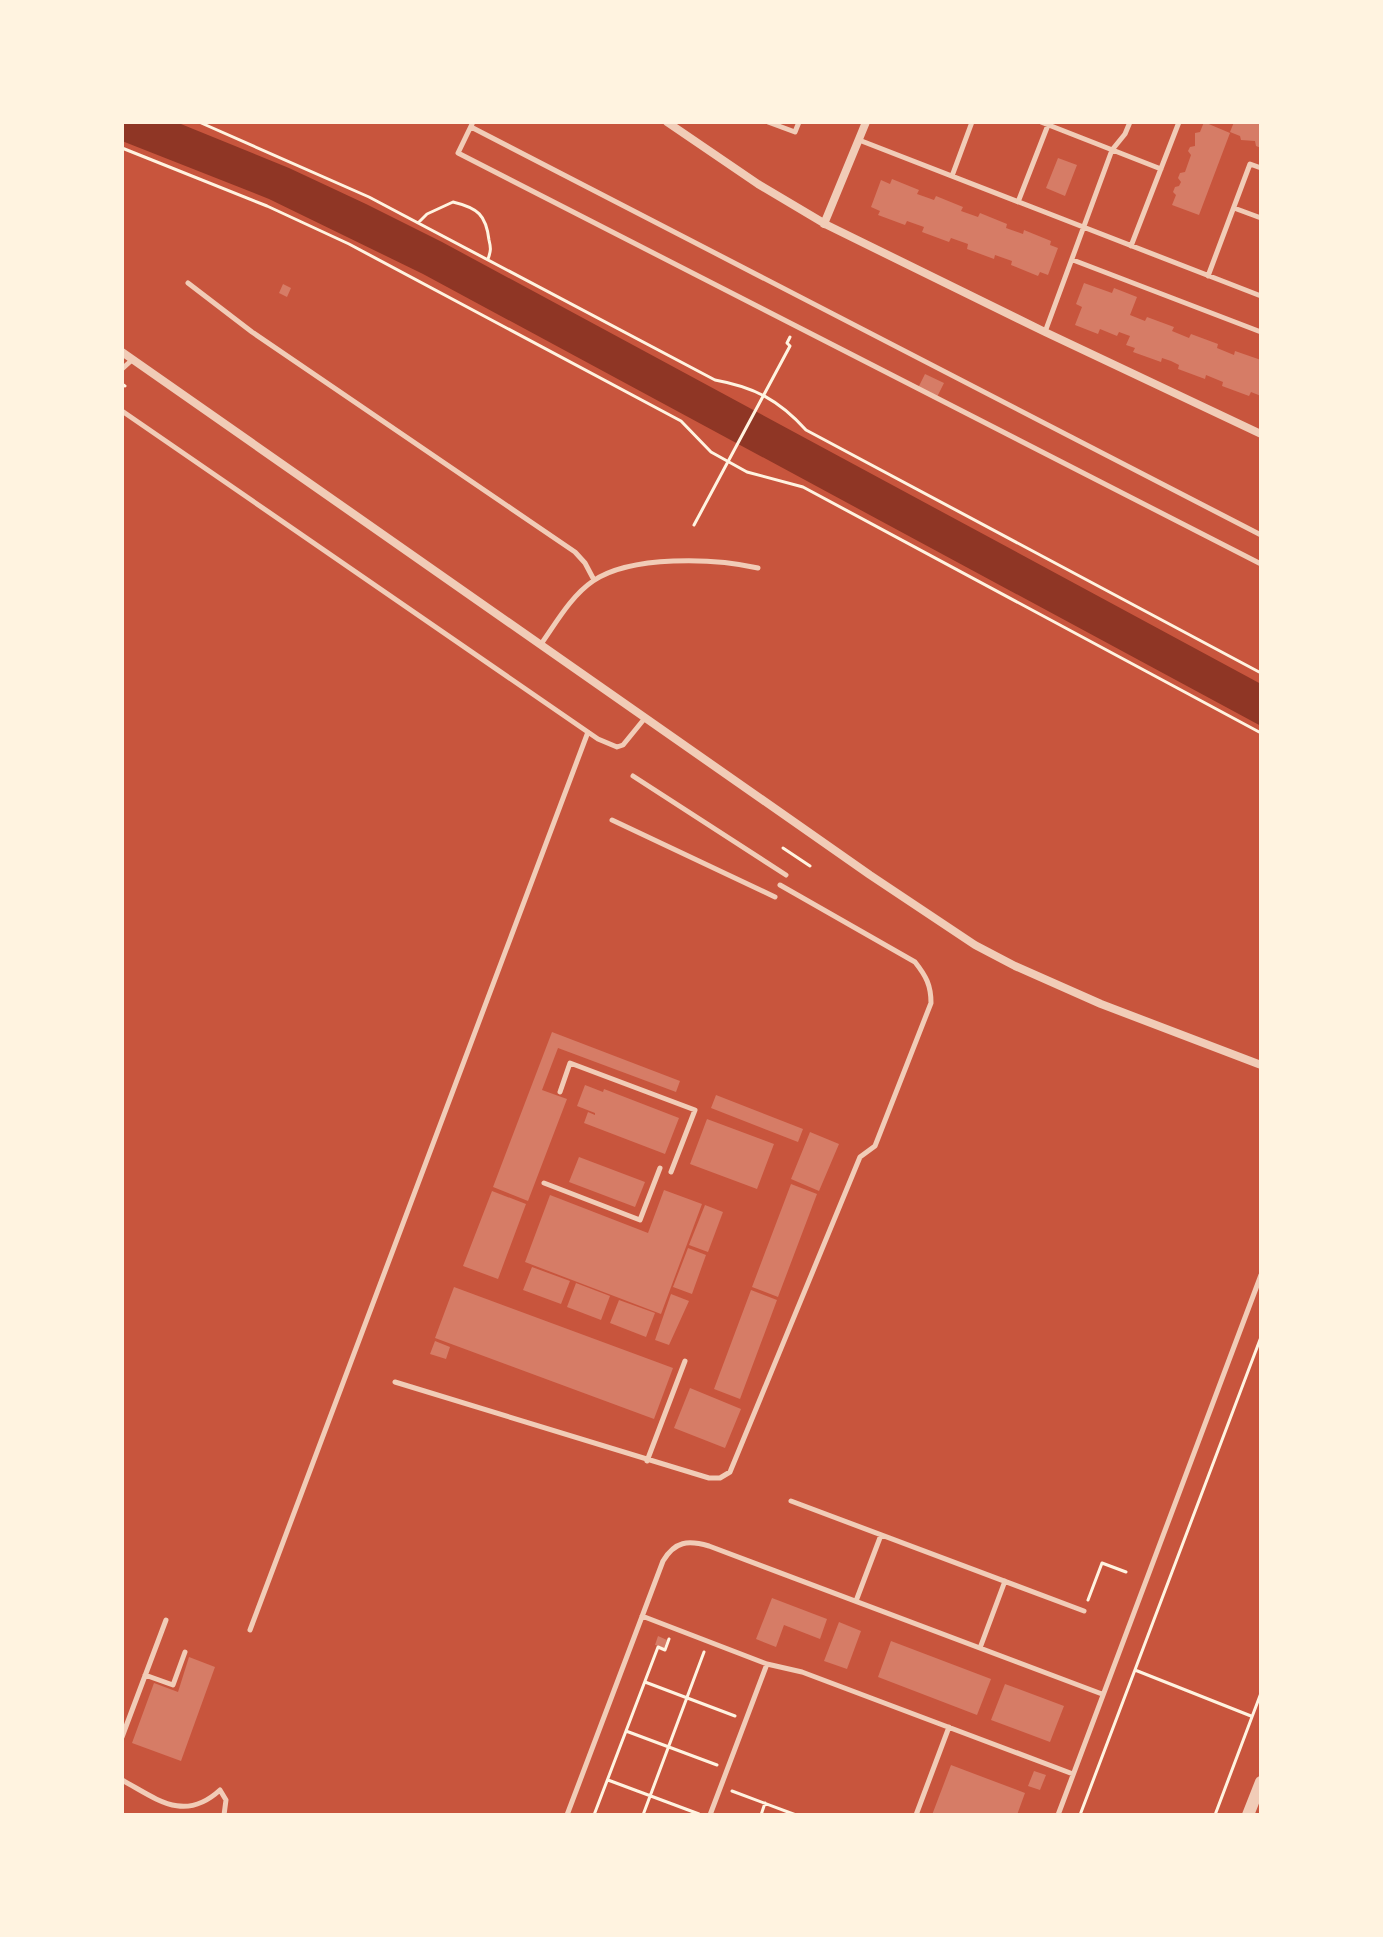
<svg xmlns="http://www.w3.org/2000/svg" width="1383" height="1937" viewBox="0 0 1383 1937" font-family="'DM Sans',sans-serif">
<style>
.water{fill:#8f3625}
.building{fill:#d67c66}
.lines{fill:none;stroke-linecap:round;stroke-linejoin:round}
.path{stroke:#fff3e0;stroke-width:3}
.service{stroke:#f1ccb7;stroke-width:5}
.minor{stroke:#f1ccb7;stroke-width:8}
.tertiary{stroke:#f1ccb7;stroke-width:12}
</style>
<rect width="100%" height="100%" fill="#c8553d"/>
<path class="water" d="M122,122h54l113,46 77,36 76,38 819,442v42l-838,-452 -154,-75 -147,-58z"/>
<path class="building" d="M1204,122l26,11 -31,82 -27,-10 4,-10 -3,-3 2,-5 4,-1 2,-4 -3,-4 2,-5 5,-1 6,-17 -3,-4 2,-4 5,-1v-13l5,-1z
M1234,122h27v26l-5,-2 -1,-5 -14,-1 -1,-4 -10,-4z
M1058,158l19,7 -12,31 -19,-8z
M892,179l27,11 -2,4 17,6 2,-4 27,11 -2,4 17,6 2,-4 27,11 -1,4 17,6 1,-4 27,11 -1,4 8,3 -10,27 -8,-3 -2,4 -27,-11 1,-4 -17,-6 -1,4 -27,-10 1,-5 -17,-6 -2,4 -27,-10 2,-5 -17,-6 -2,4 -27,-10 2,-4 -9,-4 10,-27 9,4z
M1084,283l28,10 2,-5 23,9 -7,18 15,6 2,-4 27,10 -2,4 17,7 2,-4 27,10 -1,4 17,7 1,-4 26,9v36l-10,-4 -2,4 -27,-10 1,-4 -17,-7 -1,4 -27,-10 1,-4 -8,-4 -9,-3 -1,4 -28,-10 2,-4 -9,-3 4,-9 -11,-4 -2,4 -17,-7 -2,5 -23,-9 7,-18 -6,-3z
M283,284l8,4 -4,9 -8,-4z
M925,374l19,9 -7,14 -19,-9z
M552,1032l128,49 -4,11 -118,-44 -16,42 25,9 -39,102 -35,-14z
M585,1085l18,7 1,-3 75,29 -14,36 -81,-31 4,-11 7,3v-2l-18,-7z
M716,1095l87,34 -5,13 -87,-34z
M707,1119l67,25 -17,45 -67,-25z
M810,1132l29,12 -20,47 -28,-12z
M579,1157l66,25 -10,25 -66,-25z
M791,1184l26,10 -39,103 -26,-10z
M664,1190l38,14 -41,110 -136,-52 25,-67 98,38z
M492,1191l34,13 -28,75 -35,-13z
M705,1205l18,7 -15,40 -19,-7z
M688,1248l18,7 -14,39 -19,-7z
M532,1267l38,14 -9,23 -38,-14z
M576,1283l34,13 -9,24 -34,-13z
M454,1287l219,81 -19,51 -219,-81z
M751,1290l26,10 -37,99 -26,-10z
M671,1294l18,7 -20,44 -14,-5z
M619,1300l36,13 -9,24 -36,-14z
M435,1341l15,6 -4,12 -16,-5z
M690,1388l51,21 -16,39 -51,-20z
M772,1598l55,21 -7,20 -36,-14 -8,22 -20,-8z
M839,1622l22,9 -14,38 -23,-8z
M658,1636l9,4 -3,8 -9,-3z
M891,1641l100,38 -14,36 -99,-38z
M189,1657l26,10 -34,94 -49,-18 22,-60 24,9z
M1005,1684l59,22 -14,36 -59,-22z
M951,1765l74,28 -8,22h-85z
M1034,1771l12,4 -6,15 -12,-4z"/>
<g class="lines">
<path class="path" d="M199,122l170,75 346,183c39,7 64,20 91,50l455,243
M122,148l145,58 82,38 332,177 30,31 36,20 56,15 458,246
M419,222l8,-8 26,-12c25,6 33,13 36,38 2,8 2,11 -1,19
M122,384l3,2
M694,525l96,-179 -3,-3 3,-6
M783,848l27,18
M1088,1600l14,-37 24,9
M1135,1670l116,46
M645,1682l90,34
M626,1731l91,34
M608,1780l91,34
M732,1791l64,24
M594,1815l64,-168 7,3 4,-11
M643,1815l61,-163
M761,1815l4,-12
M1080,1815l181,-478
M1215,1815l46,-122"/>
<path class="service" d="M473,122l-15,31 803,411
M768,122l27,10 4,-10
M1041,122l120,47
M471,127l790,408
M859,140l402,156
M952,176l20,-54
M1018,202l30,-77
M1234,208l27,10
M1131,246l48,-124
M1073,260l188,72
M1208,276l42,-112 11,4
M188,283l64,49 323,220 10,11 9,17
M1045,332l67,-182 13,-16 5,-12
M122,369l11,-10
M122,411l476,328 19,8 6,-2 22,-27
M541,644c15,-21 30,-48 52,-63 38,-26 121,-23 165,-13
M633,776l153,99
M612,820l163,77
M560,1092l10,-29 125,47 -24,62
M544,1183l96,37 20,-52
M395,1382l314,96h11l10,-6 130,-315 15,-11 56,-143c0,-18 -5,-27 -16,-41l-135,-77
M647,1461l38,-100
M791,1501l293,110
M856,1601l25,-66
M642,1616l125,48 35,8 271,102
M250,1630l338,-898
M980,1648l25,-67
M145,1675l28,10 12,-33
M122,1737l44,-117
M122,1780c35,19 62,43 98,10l6,10 -2,15
M567,1815l96,-254c12,-20 25,-21 46,-15l393,148
M710,1815l57,-151
M916,1815l33,-88
M1058,1815l203,-540"/>
<path class="minor" d="M667,122l91,62 69,41 218,107 216,102
M824,224l42,-102
M122,352l748,523 105,70 40,21 86,38 160,61"/>
<path class="tertiary" d="M1248,1815l13,-33"/>
</g>
<rect width="1383" height="1937" fill="none" stroke="#fff3e0" stroke-width="248"/>
</svg>
